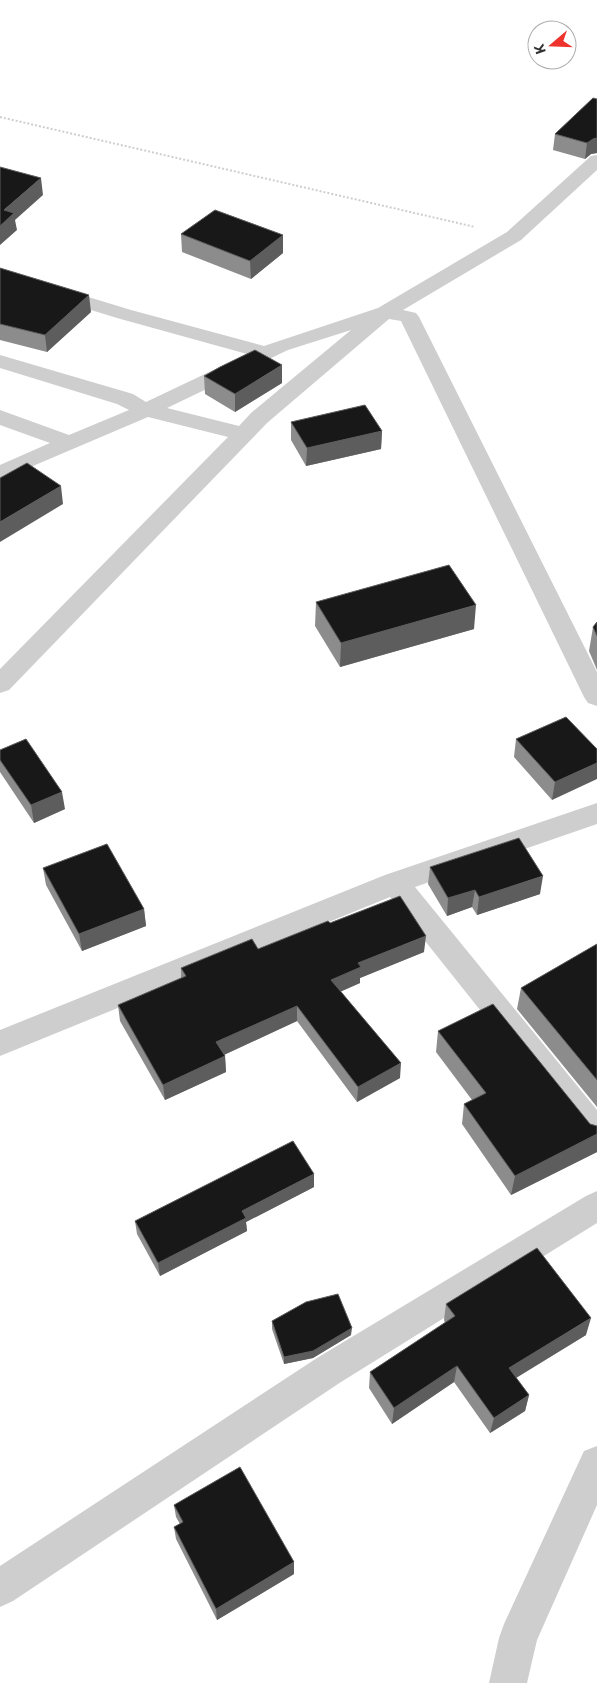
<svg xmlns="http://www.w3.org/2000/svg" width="597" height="1683" viewBox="0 0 597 1683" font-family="Roboto,sans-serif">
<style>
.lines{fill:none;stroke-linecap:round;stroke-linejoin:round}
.path{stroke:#cecece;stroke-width:2;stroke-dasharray:2 2;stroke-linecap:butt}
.minor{fill:#cecece;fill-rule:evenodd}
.wall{fill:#8c8c8c}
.shaded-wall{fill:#5d5d5d}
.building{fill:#181818;stroke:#5d5d5d}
</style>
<rect width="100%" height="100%" fill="#fff"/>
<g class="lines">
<path class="path" d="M0,117l475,110"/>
<path class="minor" d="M597,155v15l-76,70 -118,70 13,3 3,4 178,355v34l-9,-3 -4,-6 -183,-376 -12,-2 -122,104 -258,267 -9,3v-24l228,-232 -80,-20 -148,63v-15l50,-22 -50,-18v-15l69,25 60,-25 -12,-6 -117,-36v-13l133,39 13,8 101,-48 -130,-36 -117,-36v-12l131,40 133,36 114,-38 129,-76 84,-76zM351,330l-100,83 -12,13 -72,-18 121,-58z
M597,803v21l-182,63 182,223v37l-11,-4 -196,-246 -390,159v-26l385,-155z
M597,1191v32l-256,159 -328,219 -13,6v-41l317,-208 269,-162z
M597,1446v59l-60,135 -10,43h-38l10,-45 5,-14 80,-173z"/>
</g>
<path class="wall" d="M597,99v55v-1l-6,1 -6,5 -32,-9 2,-16z
M181,234l102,1v18l-32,26 -69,-27z
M0,268l91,44 -44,40 -47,-12z
M204,376l78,7 -47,29 -30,-18z
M291,422l91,9 -1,18 -75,17 -15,-26z
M316,602l158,27 -134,38 -25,-41z
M597,622v48l-8,-19 4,-24z
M516,739l81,10 -45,51 -38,-43z
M0,750l65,59 -31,14 -34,-51z
M430,867l110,27 -63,21 -5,-8 -25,9 -19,-32z
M43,868l101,41 2,17 -64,25 -36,-66z
M330,923l94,29 -64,26v5l-19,8 59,87 -43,24 -60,-81 -73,34 1,1 1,16 -61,28 -45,-79 -2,-16 63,-27v-10l77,-19z
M597,944v163l-80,-98 4,-21z
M438,1031l152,93 7,2v26l-86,43 -49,-71 2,-20 8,-4 -36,-48z
M314,1187l-68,35 1,9 -87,45 -23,-42 -2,-13z
M446,1304l140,31 -70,43 13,17 -4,16 -35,22 -36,-51 -62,42 -23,-36 1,-16 75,-49 -1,-3z
M272,1321l79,14 -38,23 -29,6 -12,-35z
M174,1505l120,69 -77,46 -41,-81 -2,-12 6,-3 -4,-7z"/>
<path class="shaded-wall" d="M597,138v15l-6,1 -6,5 2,-16 6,-4z
M41,178l2,17 -28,25 2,10 -17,15v-19l4,-16z
M283,235v18l-32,26 -1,-18z
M89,295l2,17 -44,40 -2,-17z
M282,365v18l-47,29v-18z
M382,431l-1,18 -75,17 1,-18z
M61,486l2,18 -63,38v-20z
M476,605l-2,24 -134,38 1,-24z
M597,763v16l-45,21 3,-18z
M62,792l3,17 -31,14 -3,-18z
M543,876l-3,18 -63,21 2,-18z
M475,890l-3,17 -25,9 1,-18z
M144,909l2,17 -64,25 -3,-17z
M426,936l-2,16 -64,26v5l-29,13v-16l27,-17z
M297,1006v15l-80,37 -1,-16z
M225,1056l1,16 -61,28 -2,-15z
M401,1063l-1,15 -43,24 1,-15z
M597,1134v18l-86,43 4,-19z
M314,1174v13l-68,35 1,9 -87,45 -2,-13 84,-52z
M591,1318l-5,17 -80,49 3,-16z
M352,1328l-1,7 -38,23 -29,6v-7z
M457,1366l-3,16 -62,42 2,-16z
M529,1395l-4,16 -35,22 4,-15z
M294,1562v12l-77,46 -1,-11z"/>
<path class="building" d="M593,98l4,1v39l-4,1 -6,4 -32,-9z
M0,167l41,11 -37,32 10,3 -14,13z
M215,210l68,25 -33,26 -69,-27z
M0,268l89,27 -44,40 -45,-11z
M255,350l27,15 -47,29 -31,-18 16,-9z
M365,405l17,26 -75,17 -16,-26z
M27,463l34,23 -61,36v-44z
M449,565l27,40 -135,38 -25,-41z
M597,622v14l-4,-9z
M566,717l31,32v14l-42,19 -39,-43z
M26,739l36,53 -31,13 -31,-45v-10z
M519,838l24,38 -64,21 -4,-7 -27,8 -18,-31z
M107,844l37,65 -65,25 -36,-66z
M400,896l26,40 -68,27 3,4 -30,13 70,83 -43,24 -61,-81 -81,36 9,14 -62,29 -45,-80 68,-29 -5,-8 71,-29 6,10 70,-28 2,2z
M597,944v136l-76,-92z
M493,1004l97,120 7,2v8l-82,42 -51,-72 22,-11 -48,-62z
M293,1141l21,33 -72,37 4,7 -88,45 -23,-42z
M537,1248l54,70 -82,50 20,27 -35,23 -37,-52 -63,42 -24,-36 85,-56 -9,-12z
M338,1294l14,34 -39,23 -29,6 -12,-36 34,-19z
M240,1467l54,95 -78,47 -42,-82 9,-5 -9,-17z"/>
<g transform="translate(552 45) rotate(251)"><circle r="24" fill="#ffffff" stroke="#adadad"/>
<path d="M0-4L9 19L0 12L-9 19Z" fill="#ef332c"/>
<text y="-8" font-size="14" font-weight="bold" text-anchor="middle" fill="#313131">K</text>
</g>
</svg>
